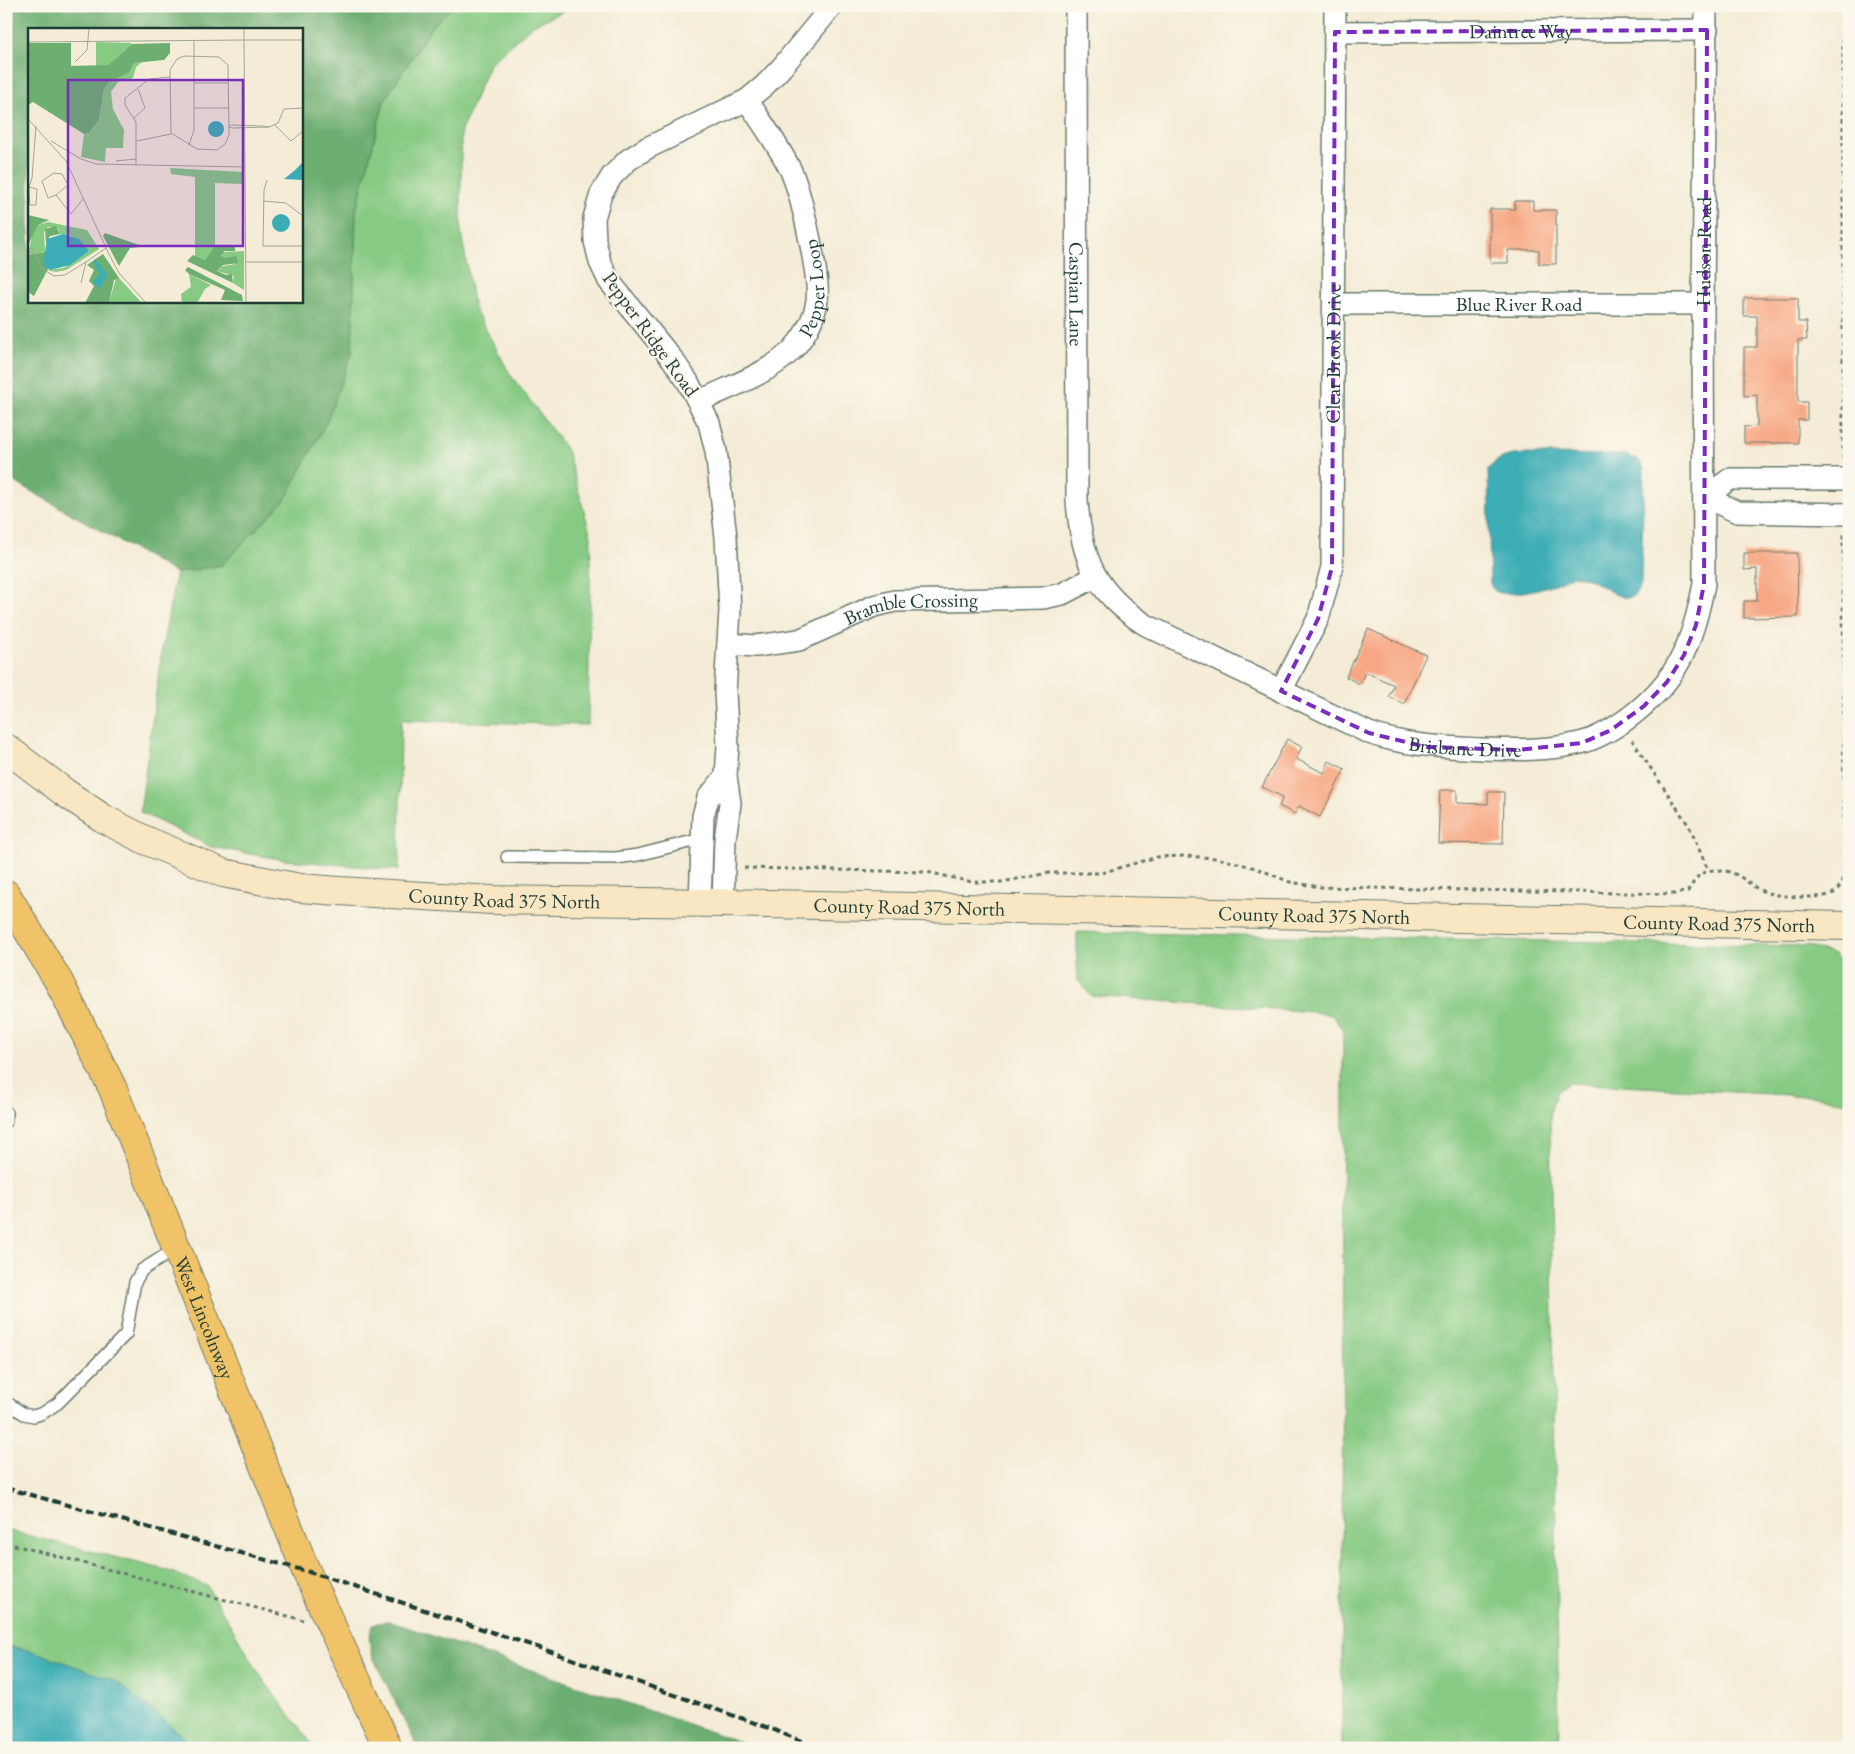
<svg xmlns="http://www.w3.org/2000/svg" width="1855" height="1754" viewBox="0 0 1855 1754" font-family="'EB Garamond',serif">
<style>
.green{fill:#87ca83;stroke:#53845c}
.forest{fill:#6dae71;stroke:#467652;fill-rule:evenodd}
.water{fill:#3cadb6;stroke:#2e7575}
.building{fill:#f7a783}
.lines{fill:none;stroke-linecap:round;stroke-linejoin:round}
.lane-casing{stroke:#6a7a6d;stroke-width:14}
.street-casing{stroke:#6a7a6d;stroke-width:24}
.secondary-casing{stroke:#6a7a6d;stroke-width:30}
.primary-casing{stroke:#6a7a6d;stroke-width:30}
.path{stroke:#6a7a6d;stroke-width:3;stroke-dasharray:4 4;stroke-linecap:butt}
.lane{stroke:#fff;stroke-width:11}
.street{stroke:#fff;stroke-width:21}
.secondary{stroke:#f9e7c3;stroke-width:28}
.primary{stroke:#f1c369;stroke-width:28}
.rail{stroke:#1f3d34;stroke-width:4;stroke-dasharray:8 4;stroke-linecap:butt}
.marked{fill:none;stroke:#7b2cbf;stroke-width:4;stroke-dasharray:10 6;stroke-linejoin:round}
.labels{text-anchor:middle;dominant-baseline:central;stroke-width:4.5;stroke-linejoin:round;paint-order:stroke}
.street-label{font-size:20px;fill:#1f3d34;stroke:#fbf7ec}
.inset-road{fill:none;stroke:#9fa695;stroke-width:1}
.view{fill:#7b2cbf;fill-opacity:0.15;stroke:#7b2cbf;stroke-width:2.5}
.inset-edge{fill:none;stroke:#1f3d34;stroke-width:2.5}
</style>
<rect width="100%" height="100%" fill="#fbf7ec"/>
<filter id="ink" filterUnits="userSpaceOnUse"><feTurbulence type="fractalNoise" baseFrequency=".02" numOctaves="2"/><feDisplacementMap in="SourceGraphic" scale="10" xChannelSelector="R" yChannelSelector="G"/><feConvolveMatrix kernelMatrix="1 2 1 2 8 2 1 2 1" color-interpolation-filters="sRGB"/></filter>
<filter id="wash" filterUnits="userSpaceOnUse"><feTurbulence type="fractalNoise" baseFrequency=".0096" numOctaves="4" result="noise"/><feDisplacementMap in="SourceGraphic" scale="20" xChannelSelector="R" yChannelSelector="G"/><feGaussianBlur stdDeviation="1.12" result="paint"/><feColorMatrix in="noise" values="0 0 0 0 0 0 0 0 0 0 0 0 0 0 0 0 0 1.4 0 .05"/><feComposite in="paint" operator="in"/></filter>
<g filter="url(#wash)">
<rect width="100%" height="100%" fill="#f4ecd6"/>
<path class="green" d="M454,6h121l-42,19 -43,38 -29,68v100l13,77 36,66 57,76 24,86 -3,189 -187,-5 -2,150 -113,-10 -75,-13 -71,-35 22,-163 14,-76 46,-8 130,-212 4,-142 28,-110 49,-76z
M1077,932l730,14 28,9 14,17 -2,114 -3,17 -20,-6 -255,-14 -12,8 -7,21 9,630 -2,6h-215l1,-718 -11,-15 -19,-3 -222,-16 -14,-17z
M6,1530l160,40 41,16 57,95 51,67h-118l-81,-67 -84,-30 -26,-5z"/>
<path class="forest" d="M6,6h448l-21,19 -49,76 -28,110 -4,142 -25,68 -42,79 -63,65 -46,8 -170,-96zM29,29h272v272h-272z
M389,1621l360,124 2,3h-333l-46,-93 -3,-17 4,-14z"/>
<path class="water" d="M1548,454l78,1 12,4 6,9 -3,116c-13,35 -41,-9 -66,-8 -7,0 -11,5 -18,7 -12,5 -48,14 -60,9 -4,-2 -5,-5 -7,-8l-2,-114c13,-20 38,-15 60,-16z
M6,1646l26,5 84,30 81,67h-191z"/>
<g id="blocks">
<path class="building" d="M1515,201h18v9h23v54h-17v-14h-31v13h-18v-54h25z
M1744,298h54v24h8l1,18h-9v62h9v18h-9v23h-54v-16l13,-1v-31l-13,1v-49h13v-31h-13z
M1744,553h53l1,64 -54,1v-17h13v-32l-13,1z
M1368,629l58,26 -22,49 -15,-7 5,-12 -29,-13 -5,12 -14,-7z
M1287,739l15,8 -6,12 28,14 5,-12 16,8 -25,48 -21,-11 -4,8 -16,-8 4,-9 -21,-10z
M1440,790h17v13l31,1v-12h16l-1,52 -65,-1z"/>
</g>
</g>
<g filter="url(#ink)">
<use href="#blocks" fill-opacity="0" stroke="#6a7a6d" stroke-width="1"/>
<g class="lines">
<defs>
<path id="lane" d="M507,857l109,1 22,-3 67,-17
M6,1112v9
M6,1402l18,12 10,2 9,-3 15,-10 68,-69 9,-52 7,-12 35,-22"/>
<g id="street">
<path id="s1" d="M1076,6l1,494c4,58 18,93 69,125l223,108c37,13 73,14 112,16 34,1 66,2 99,-6 17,-4 33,-14 47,-24 51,-38 65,-74 77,-135l-1,-280 3,-298"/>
<path id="s2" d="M1335,32l372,-2"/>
<path id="s3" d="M1334,304h369"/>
<path id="s4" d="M700,401c29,-14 65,-26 89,-48 14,-13 26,-34 28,-53 3,-23 -16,-107 -26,-129 -12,-25 -29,-48 -44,-71"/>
<path d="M1705,497l25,-18h119"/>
<path d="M1705,497l32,15 112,2"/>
<path id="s5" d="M728,644l28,2 43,-6 75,-34 21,-5 148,-3 19,-4 33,-17"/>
<path id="s6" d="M1281,691l37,-72 14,-52 3,-561"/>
<path d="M700,903l3,-87 5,-18 18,-22"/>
<path d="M723,903l2,-64 5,-36 -4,-27 2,-30 -3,-54 5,-82 -4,-73 -10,-86 -7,-28 -21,-41 -15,-22 -64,-79 -9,-19 -5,-21 -1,-23 7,-24 11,-18 16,-16 19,-12 100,-48 18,-15 17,-18 50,-61"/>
</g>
<g id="secondary">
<path id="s7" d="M6,748l58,44 40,27 41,21 78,33 77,15 39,3 153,9 231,3 1126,23"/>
</g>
<g id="primary">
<path id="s8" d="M6,894l53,88 53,105 194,484 82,177"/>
</g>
</defs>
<use href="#lane" class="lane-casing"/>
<use href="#street" class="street-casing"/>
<use href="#secondary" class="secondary-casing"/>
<use href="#primary" class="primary-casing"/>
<path class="path" d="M1843,6v454
M1632,740l57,86 19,44
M744,868l183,4 45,10h29l48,-9h52l56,-16 27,-1 33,2 39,10 34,14 30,5 355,7 13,-3c8,-13 12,-21 29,-21 26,1 30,17 51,23 11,4 59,7 67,-1 8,-7 9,-20 9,-29l-1,-329
M6,1543l297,77"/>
<use href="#lane" class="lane"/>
<use href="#street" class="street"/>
<use href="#secondary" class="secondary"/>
<use href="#primary" class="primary"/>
<path class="rail" d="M6,1488l300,83 237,78 229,80 46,19"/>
</g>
</g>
<path class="marked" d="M1707,30l-3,554 -8,41 -12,30 -17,27 -23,24 -33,24 -29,13 -64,7 -92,-3 -57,-14 -88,-42 37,-72 14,-52 3,-535z"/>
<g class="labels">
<g class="street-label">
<text stroke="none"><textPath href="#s2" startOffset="186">Daintree Way</textPath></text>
<text stroke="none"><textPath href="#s1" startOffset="1650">Hudson Road</textPath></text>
<text stroke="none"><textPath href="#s4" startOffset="174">Pepper Loop</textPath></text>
<text stroke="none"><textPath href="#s1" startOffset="288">Caspian Lane</textPath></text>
<text stroke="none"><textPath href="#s3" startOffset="185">Blue River Road</textPath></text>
<text transform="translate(651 334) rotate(54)">Pepper Ridge Road</text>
<text stroke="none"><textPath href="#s6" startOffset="348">Clear Brook Drive</textPath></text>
<text stroke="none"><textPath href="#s5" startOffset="190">Bramble Crossing</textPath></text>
<text stroke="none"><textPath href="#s1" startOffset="989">Brisbane Drive</textPath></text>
<text stroke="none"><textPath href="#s7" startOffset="535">County Road 375 North</textPath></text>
<text stroke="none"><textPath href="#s7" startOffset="940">County Road 375 North</textPath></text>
<text stroke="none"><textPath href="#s7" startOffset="1345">County Road 375 North</textPath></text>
<text stroke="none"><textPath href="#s7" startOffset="1750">County Road 375 North</textPath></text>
<text stroke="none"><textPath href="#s8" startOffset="469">West Lincolnway</textPath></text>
</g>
</g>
<g transform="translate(28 28)">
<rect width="275" height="275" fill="#f4ecd6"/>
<path d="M68,14l35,1 1,1 -24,21 -12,1zM114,34l-6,5 -3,11 -15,4 -7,10 2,17 11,21 -1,18h-17l-1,14 -24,-5 3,-23 5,-1 10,-13 5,-31 5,-7 20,-9 5,-10zM142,140l73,4 -1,12 -27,-1v62l-10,15 -10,-4v-79l-24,-3zM20,194l39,8 12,19 -33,21 -10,2 -9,-2 17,-2 25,-17 -18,-15 -11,-2 -2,-6 -10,-1 -4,5 1,20 -17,3 5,-24 5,-6zM216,223v39l-11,-7 1,-7 -17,-5 6,-5 13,-2 -14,-7v-5zM161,246l22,11 -6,4 -8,14h-15l-1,-9 10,-7zM88,250h3l23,25h-33z" fill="#87ca83"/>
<path d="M0,15h43v23l37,-1 24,-21 38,-1v10l-6,7 -30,3 -5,10 -20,9 -5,7 -5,31 -10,13 -5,1 -51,-32 -5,3zM0,187l21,5 -11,5 -10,20zM28,198l4,8 -10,2 -4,7 -1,-14zM77,205l34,12v2l-9,1 -11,18 -16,-30zM187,217l20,2v4h-11l-3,5 4,2 11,-2 2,7 -15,2 -6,6 9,4 6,-1 1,9 -46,-22 6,-6 12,5zM17,224l3,17 -14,27 -6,-4v-37zM75,226l16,24 -5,2 -5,23h-24l9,-17 -5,-5 5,-11 -7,-5zM160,239l54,28 1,6 -22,-1 4,-10 -36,-16 -4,-4z" fill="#6dae71"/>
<path d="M180 101a8 8 0 1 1 16 0a8 8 0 1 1-16 0ZM275,134v18l-19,-1 10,-8zM244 195a9 9 0 1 1 18 0a9 9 0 1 1-18 0ZM35,206l16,5 10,12 -19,14 -20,5 -7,-5 4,-26zM67,231l12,15 -7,15 -7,-7 7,-8 -7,-12z" fill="#3cadb6"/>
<path class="inset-road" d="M0,14l216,-2v-12M156,28l35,1 9,8 1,70 -4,9 -8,6 -20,-1 -26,-16 -1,-63 7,-11zM47,34l12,-12 2,-22M166,55h35M166,80h35M106,90l11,-10 -7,-19M0,91l38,42 43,93 10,19 27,30M203,97l31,1 7,1 -37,1 -3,-1zM247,97l16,16 12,-10M241,99l9,-4 6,-14 19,-1M23,113l30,18 15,5 149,3M109,113l34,-7M161,117l5,-15v-90M88,133l20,-2M108,137v-43l-11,-17v-7l24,-19 21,-2M239,152l-3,10 -1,56h40M1,159l8,2 -1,16h-6l-1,-11v-7l3,-9 4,-52M28,167l12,-10 -6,-11 -8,-1 -12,8 6,17 8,-3 15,19 13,-16M235,173l23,2 17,13M0,220l5,1 8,19 13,8 11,-1 21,-13M218,234h57M53,255l5,-21 20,-14M218,275l-2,-263h59"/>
<path class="view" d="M40,52h175v166h-175z"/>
<rect width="275" height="275" class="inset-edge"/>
</g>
<rect width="1855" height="1754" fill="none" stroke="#fbf7ec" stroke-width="25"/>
</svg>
